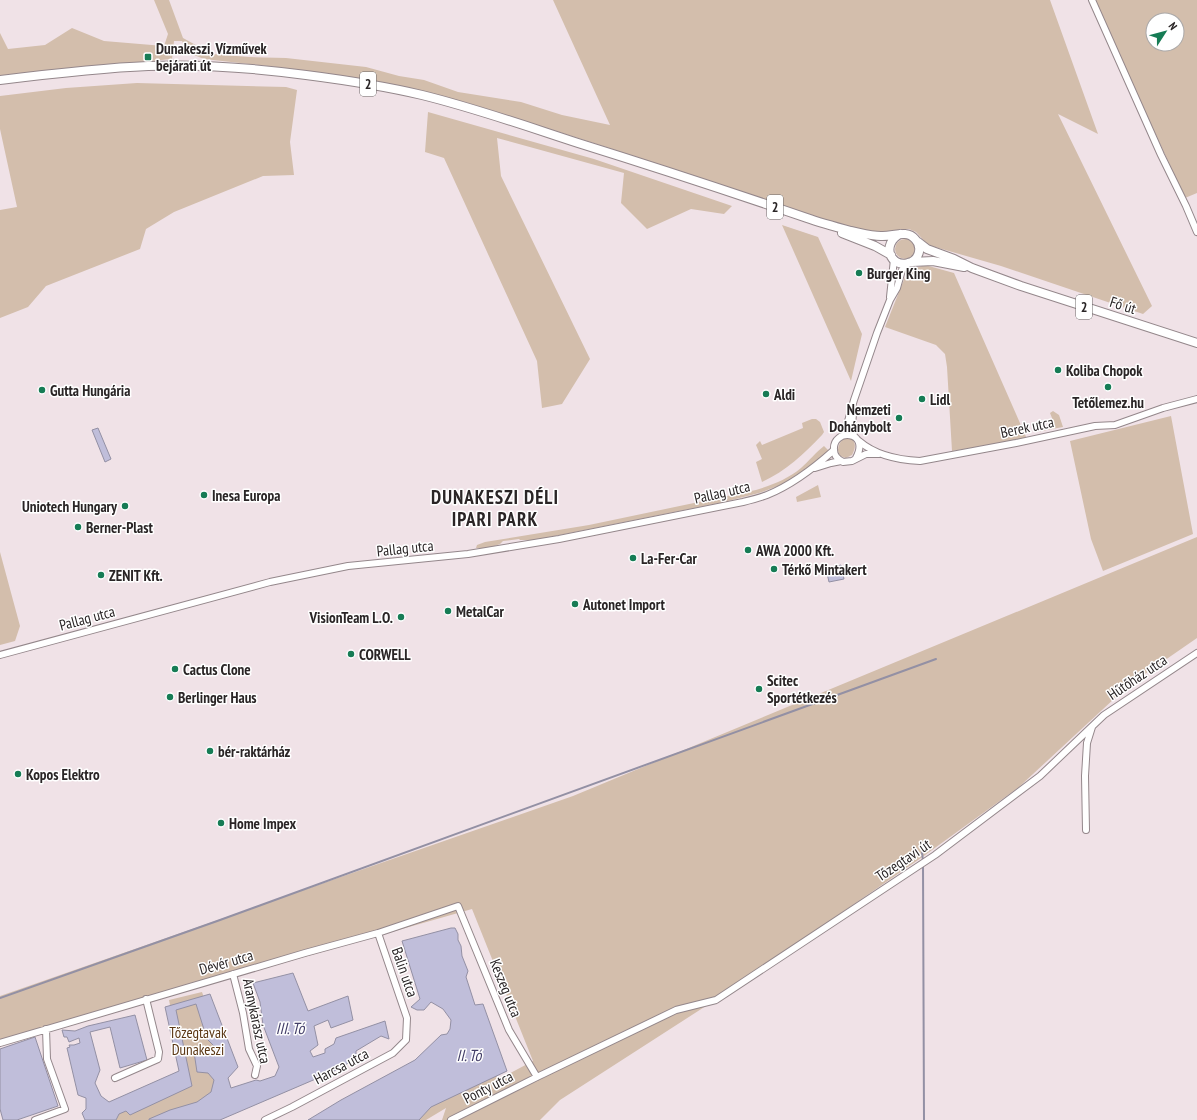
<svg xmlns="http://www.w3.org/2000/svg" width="1197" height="1120" viewBox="0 0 1197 1120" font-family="'PT Sans Narrow',sans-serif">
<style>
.green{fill:#d3beac;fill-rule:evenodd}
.water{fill:#c0beda;stroke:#9390a4}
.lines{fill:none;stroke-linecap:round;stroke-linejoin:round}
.stream{stroke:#9390a4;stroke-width:2}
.minor-casing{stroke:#94878b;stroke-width:8}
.major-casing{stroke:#94878b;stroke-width:10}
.minor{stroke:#fff;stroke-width:6}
.major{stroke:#fff;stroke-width:8}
.poi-dot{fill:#167c55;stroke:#fff;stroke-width:1.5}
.labels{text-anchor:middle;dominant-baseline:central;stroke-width:3;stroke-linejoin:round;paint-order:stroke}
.shield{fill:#fff;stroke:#6a6667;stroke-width:1}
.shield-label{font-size:14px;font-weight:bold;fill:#2a2526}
.poi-label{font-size:15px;font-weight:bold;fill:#2a2526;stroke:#fff;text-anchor:start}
.street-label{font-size:15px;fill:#2a2526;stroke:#fff}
.park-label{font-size:15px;fill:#5b3714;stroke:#fff}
.water-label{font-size:16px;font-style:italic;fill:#433e68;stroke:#fff}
.district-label{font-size:19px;font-weight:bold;letter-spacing:1px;fill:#2a2526;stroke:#fff}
</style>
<rect width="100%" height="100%" fill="#f0e2e7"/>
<path class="green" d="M154,0h15l14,38 29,16 37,3 37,1 80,9 33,9 25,4 34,12 63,10 41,13 48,10 -57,-125h497l48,134 -40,-20 94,192 -9,8 -142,-48 -73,-21 -12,-13 -7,-3h-8l-7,3 -13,2 -41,-10 -63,-19 -171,-58 -141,-45 -126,-26 -54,-8 -81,-9 -15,-6 -7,-12h-8l-2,18 -117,11 -55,6v-43l8,16 37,-4 27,-17 32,13 60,5 4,-12z
M1094,0h103v193l-12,5zM1153,20h24v24h-24z
M137,83l149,4 11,3 -7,52 4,33 -31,1 -89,36 -28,17 -6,20 -94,37 -18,21 -28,11v-108l17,-3 -17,-78v-33l66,-8z
M428,112l166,47 138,47 -8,8 -33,-5 -44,20 -26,-26 3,-30 -127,-35 4,38 89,183 -28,45 -20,4 -5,-47 -93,-203 -19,-6z
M782,225l36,12 44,97 -11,47z
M895 249a10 10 0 1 1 20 0a10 10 0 1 1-20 0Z
M925,265l29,8 73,166 -75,12 -5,-84 -2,-13 -9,-9 -51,-18 22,-55 3,-2z
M1053,411l6,4 4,12 -27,5 -1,-1 1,-1 7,-1 9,-5v-6l-2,-5z
M1171,416l22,118 -90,37 -12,-32 -21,-98z
M812,419h4l4,3 4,10 -2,3c-18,19 -36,36 -60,47l-6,-20 6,-3 -6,-14 4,-4 2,4 41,-17 -1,-5z
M845,438h6c6,5 4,11 1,17l-6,3 -6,-2 -2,-5c0,-5 2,-10 7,-13z
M824,446l4,4v2l-5,5 -40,27 -24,9 -35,9 -189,38h-15l-1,-1 -16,2 -3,3 -11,4h-13l1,-3 8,-3 104,-17 167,-35c16,-5 32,-11 45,-22 8,-7 15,-16 23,-22z
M818,485l3,12 -24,5 -1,-5z
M1197,537v101l-68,47 -110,102 -98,71 -212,146 -149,96 -20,20h-98l4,-12 -20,12h-17l64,-101 25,60 -20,11 55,-29 -61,-152 -472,135v-48l573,-200z
M0,552l20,74 -5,15 -15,4z
M202,992l21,61 -1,49 -44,18h-70l2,-6 75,-31 -16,-83z"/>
<path class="water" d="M98,428l13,31 -6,3 -13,-32z
M841,565l3,14 -15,3 -3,-13z
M451,928h4l3,6v6l3,6 1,10 6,15 -2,6 9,28 8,-1 24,67 -76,36 -12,13h-111l33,-20 74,-40 26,-25 6,-1 3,-5 1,-9 -8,-11 -12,-7 -7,8h-7l-6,-3 9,-8 -18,-58z
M293,973l15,38 40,-15 5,24 -22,8 -3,-8 -14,6 4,19 -8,6 3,6 12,-4v-4l9,-5 2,-6 49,-17 4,18 -8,-3 -25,15v7l-17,11 -119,51h-71v-1l21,-9 27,-8 14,-10 3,-12 -6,-7 -11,-1 -3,-20 15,1 7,-5 -9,-9 -11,-35 -20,6 16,76 -62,29 -4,-4 -7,3 -3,6h-31l-3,-7 4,-4v-11l-8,-3 -11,-47 3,-1 -1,-2h5l6,-2 -1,-5 -10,4 -2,-5h-3l-2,-7 13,1 13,-5 47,-11 12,45 -27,8 -10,-41 -20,5 10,38 -5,13 6,13 8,6 70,-31 -14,-64 45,-13 28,73 -10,11 3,10 25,-8 4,1 15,-5 4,-9 -16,-42 -3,-23 -7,-19z
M35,1037l23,69 -41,14h-14l-3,-11v-60z"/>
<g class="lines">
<path class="stream" d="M922,852l1,9
M923,865l1,255
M0,998l220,-78 716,-261"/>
<defs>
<path id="minor" d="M1092,0l69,155 25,51 11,26
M890,297l4,-38
M853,414l-1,11 2,11
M844,435l10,-35 23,-67 13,-33 7,-12 5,-18 6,-7
M859,441c16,14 40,19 61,20l96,-18 79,-17 20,-1 48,-17 34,-9
M856,458c15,-28 -24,-30 -22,-8 0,6 5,10 9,12l9,-1 14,-7h13
M815,468l16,-5 10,-2
M0,655l270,-73 78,-16 120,-12 91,-15 184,-37c8,-2 16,-4 24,-7 25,-10 47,-27 67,-45
M1086,830l-1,-54 2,-33 5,-16
M233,974l10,39 6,36 8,17 -2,9
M0,1043l305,-90 73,-20 80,-27 51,124 28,47
M115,1078l43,-19 1,-7 -13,-53
M35,1120l30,-11 -18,-50 -1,-30
M265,1120l27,-13 101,-54 13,-13 1,-22 -29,-85
M451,1120l86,-43 139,-67 40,-10 219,-145 105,-79 64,-61 93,-62"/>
<path id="major" d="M0,80c49,-6 98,-12 148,-14 52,-2 106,2 158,9 39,5 78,11 116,20 53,13 104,31 156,48 77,24 153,49 229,75 14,5 29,9 44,13 10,2 20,5 30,5 11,1 26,-7 34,3 8,8 4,22 -7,24 -18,5 -27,-19 -8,-29
M842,233l33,13 16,9
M918,242l9,7 27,10 18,9 49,18 176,57
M912,262l21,-1 31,6"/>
</defs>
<use href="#minor" class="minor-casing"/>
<use href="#major" class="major-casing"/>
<use href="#minor" class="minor"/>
<use href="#major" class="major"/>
</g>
<g class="poi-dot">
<rect x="144" y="53" width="8" height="8" rx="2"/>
<circle cx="859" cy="273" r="4"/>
<circle cx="1058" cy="370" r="4"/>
<circle cx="1108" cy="387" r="4"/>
<circle cx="42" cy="390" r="4"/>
<circle cx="766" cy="394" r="4"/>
<circle cx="922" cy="399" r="4"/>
<circle cx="899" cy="418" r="4"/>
<circle cx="204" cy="495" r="4"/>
<circle cx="125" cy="506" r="4"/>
<circle cx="78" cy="527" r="4"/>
<circle cx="748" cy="550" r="4"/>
<circle cx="633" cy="558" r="4"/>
<circle cx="774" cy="569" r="4"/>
<circle cx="101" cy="575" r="4"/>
<circle cx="575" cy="604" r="4"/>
<circle cx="448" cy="611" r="4"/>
<circle cx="401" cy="617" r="4"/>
<circle cx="351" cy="654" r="4"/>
<circle cx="175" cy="669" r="4"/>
<circle cx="759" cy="689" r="4"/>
<circle cx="170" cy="697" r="4"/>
<circle cx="210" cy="751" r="4"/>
<circle cx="18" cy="774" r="4"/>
<circle cx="221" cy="823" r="4"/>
</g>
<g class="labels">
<g class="shield">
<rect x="360" y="72" width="16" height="24" rx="3"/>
<rect x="767" y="195" width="16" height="24" rx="3"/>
<rect x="1076" y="295" width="16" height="24" rx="3"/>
</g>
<g class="shield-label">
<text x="368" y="84">2</text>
<text x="775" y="207">2</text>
<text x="1084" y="307">2</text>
</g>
<g class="poi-label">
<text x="156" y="48">Dunakeszi, Vízművek<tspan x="156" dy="17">bejárati út</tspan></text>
<text x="867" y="273">Burger King</text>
<text x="1066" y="370">Koliba Chopok</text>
<text x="50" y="390">Gutta Hungária</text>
<text x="774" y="394">Aldi</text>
<text x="930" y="399">Lidl</text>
<text x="1108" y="402" text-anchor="middle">Tetőlemez.hu</text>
<text x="891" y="409" text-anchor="end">Nemzeti<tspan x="891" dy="17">Dohánybolt</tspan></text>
<text x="212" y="495">Inesa Europa</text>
<text x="117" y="506" text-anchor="end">Uniotech Hungary</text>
<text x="86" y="527">Berner-Plast</text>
<text x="756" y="550">AWA 2000 Kft.</text>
<text x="641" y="558">La-Fer-Car</text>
<text x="782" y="569">Térkő Mintakert</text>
<text x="109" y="575">ZENIT Kft.</text>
<text x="583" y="604">Autonet Import</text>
<text x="456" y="611">MetalCar</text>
<text x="393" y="617" text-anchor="end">VisionTeam L.O.</text>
<text x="359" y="654">CORWELL</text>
<text x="183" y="669">Cactus Clone</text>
<text x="767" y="680">Scitec<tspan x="767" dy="17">Sportétkezés</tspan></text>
<text x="178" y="697">Berlinger Haus</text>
<text x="218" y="751">bér-raktárház</text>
<text x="26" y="774">Kopos Elektro</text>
<text x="229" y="823">Home Impex</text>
</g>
<g class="street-label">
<text transform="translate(1123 305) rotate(18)">Fő út</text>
<text transform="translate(1027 427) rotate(-12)">Berek utca</text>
<text transform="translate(722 492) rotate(-13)">Pallag utca</text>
<text transform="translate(405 548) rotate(-6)">Pallag utca</text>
<text transform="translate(87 618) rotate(-15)">Pallag utca</text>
<text transform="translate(1137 677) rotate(-34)">Hűtőház utca</text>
<text transform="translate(903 860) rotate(-34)">Tőzegtavi út</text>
<text transform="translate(226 962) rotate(-16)">Dévér utca</text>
<text transform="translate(405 972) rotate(71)">Balin utca</text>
<text transform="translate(506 988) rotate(68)">Keszeg utca</text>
<text transform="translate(257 1021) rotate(78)">Aranykárász utca</text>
<text transform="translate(341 1066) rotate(-28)">Harcsa utca</text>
<text transform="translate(488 1087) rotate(-27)">Ponty utca</text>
</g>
<g class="park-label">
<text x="198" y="1032">Tőzegtavak<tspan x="198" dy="17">Dunakeszi</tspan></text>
</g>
<g class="water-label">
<text x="290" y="1028">III. Tó</text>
<text x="469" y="1055">II. Tó</text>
</g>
<g class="district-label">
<text x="495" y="497">DUNAKESZI DÉLI<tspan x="495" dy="22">IPARI PARK</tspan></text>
</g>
</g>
<g transform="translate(1165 32) rotate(54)"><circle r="19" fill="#ffffff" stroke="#aaa8a8"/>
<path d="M0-3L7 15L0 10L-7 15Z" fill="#167c55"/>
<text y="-6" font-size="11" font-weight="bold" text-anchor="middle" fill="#2a2526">N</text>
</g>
</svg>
